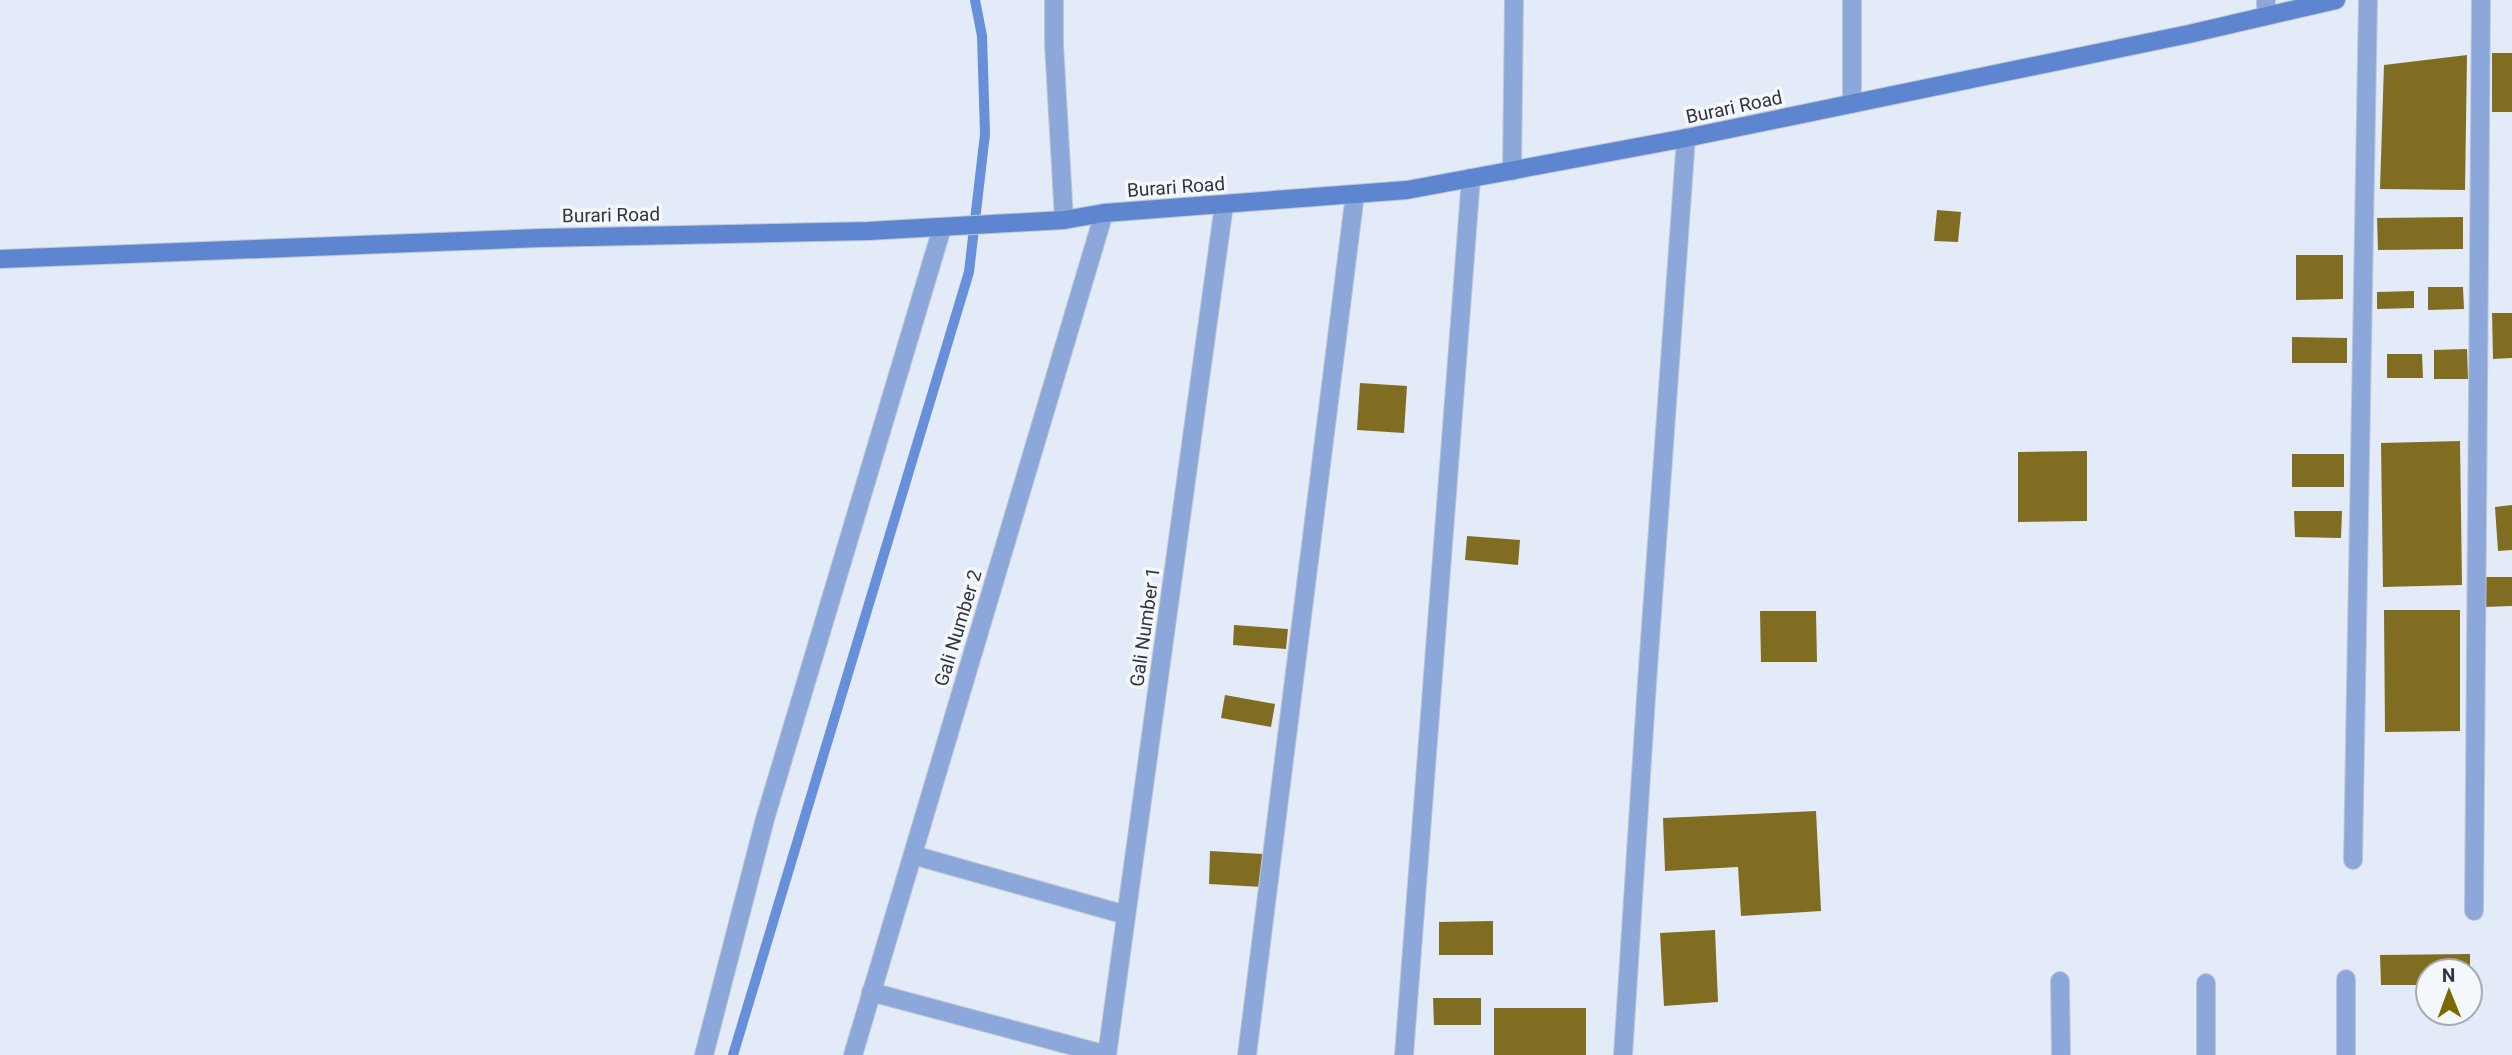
<svg xmlns="http://www.w3.org/2000/svg" width="2512" height="1055" viewBox="0 0 2512 1055" font-family="Roboto,sans-serif">
<style>
.lines{fill:none;stroke-linecap:round;stroke-linejoin:round}
.stream{stroke:#6890da;stroke-width:10}
.building{fill:#816d22}
.service-casing{stroke:#c0c7d2;stroke-width:20}
.minor-casing{stroke:#c0c7d2;stroke-width:20}
.tertiary-casing{stroke:#c0c7d2;stroke-width:20}
.secondary-casing{stroke:#c0c7d2;stroke-width:20}
.service{stroke:#8ca8db;stroke-width:18}
.minor{stroke:#8ca8db;stroke-width:18}
.tertiary{stroke:#8ca8db;stroke-width:18}
.secondary{stroke:#5e86d0;stroke-width:18}
.labels{text-anchor:middle;dominant-baseline:central;stroke-width:7;stroke-linejoin:round;paint-order:stroke}
.street-label{font-size:19px;fill:#32353b;stroke:#f4f8fd}
</style>
<rect width="100%" height="100%" fill="#e3ebf8"/>
<g class="lines">
<path class="stream" d="M733,1055l236,-783 16,-138 -3,-98 -7,-36"/>
</g>
<path class="building" d="M2492,53h20v59h-20z
M2467,55l-2,135 -85,-1 4,-124z
M1937,210l24,2 -3,30 -24,-1z
M2463,217v32l-85,1 -1,-32z
M2296,255h47v44l-47,1z
M2428,287h35l1,22 -36,1z
M2414,291v17l-37,1v-17z
M2492,313h20v45l-19,1z
M2292,337l55,1v25h-55z
M2467,349l1,30h-34v-29z
M2387,354h35l1,24h-36z
M1360,383l47,3 -3,47 -47,-3z
M2460,441l2,144 -79,2 -2,-144z
M2087,451v70l-69,1v-70z
M2292,454h52v33h-52z
M2512,505v45l-14,1 -3,-44z
M2294,511h48l-1,27 -46,-1z
M1467,536l53,4 -2,25 -53,-5z
M2484,577h28v29l-28,1z
M2384,610h76v121l-75,1z
M1760,611h56l1,51h-56z
M1234,625l54,4 -2,20 -53,-4z
M1225,695l50,9 -4,23 -50,-9z
M1816,811l5,100 -80,5 -3,-49 -73,4 -2,-53z
M1210,851l53,3 -1,33 -53,-3z
M1493,921v34h-54v-33z
M1715,930l3,72 -54,4 -4,-73z
M2470,954v17h-42v14h-47l-1,-30z
M1433,998h48v27h-47z
M1494,1008h92v47h-92z"/>
<g class="lines">
<defs>
<path id="service" d="M1852,0v104"/>
<path id="minor" d="M2266,0v15
M1512,171l2,-171
M913,855l213,60
M2353,860l15,-860
M2474,911l7,-911
M2060,981l1,74
M871,992l236,63
M704,1055l61,-236 177,-591
M853,1055l251,-842
M1107,1055l117,-850
M1247,1055l108,-861
M1404,1055l67,-877
M1623,1055l24,-373 39,-544
M2206,1055v-72
M2346,1055v-76"/>
<path id="tertiary" d="M1054,0v44l10,176"/>
<path id="secondary" d="M0,259l540,-21 328,-7 196,-11 40,-7 303,-23 279,-52 503,-104 147,-34"/>
</defs>
<use href="#service" class="service-casing"/>
<use href="#minor" class="minor-casing"/>
<use href="#tertiary" class="tertiary-casing"/>
<use href="#secondary" class="secondary-casing"/>
<use href="#service" class="service"/>
<use href="#minor" class="minor"/>
<use href="#tertiary" class="tertiary"/>
<use href="#secondary" class="secondary"/>
</g>
<g class="labels">
<g class="street-label">
<text transform="translate(1734 107) rotate(-12)">Burari Road</text>
<text transform="translate(1176 187) rotate(-4)">Burari Road</text>
<text transform="translate(611 215) rotate(-1)">Burari Road</text>
<text transform="translate(1145 627) rotate(-82)">Gali Number 1</text>
<text transform="translate(958 628) rotate(-73)">Gali Number 2</text>
</g>
</g>
<g transform="translate(2449 992) rotate(359)"><circle r="33" fill="#f4f8fd" stroke="#a6aaaf" stroke-width="2"/>
<path d="M0-5L12 26L0 18L-12 26Z" fill="#7e6800"/>
<text y="-10" font-size="19" font-weight="bold" text-anchor="middle" fill="#32353b">N</text>
</g>
</svg>
